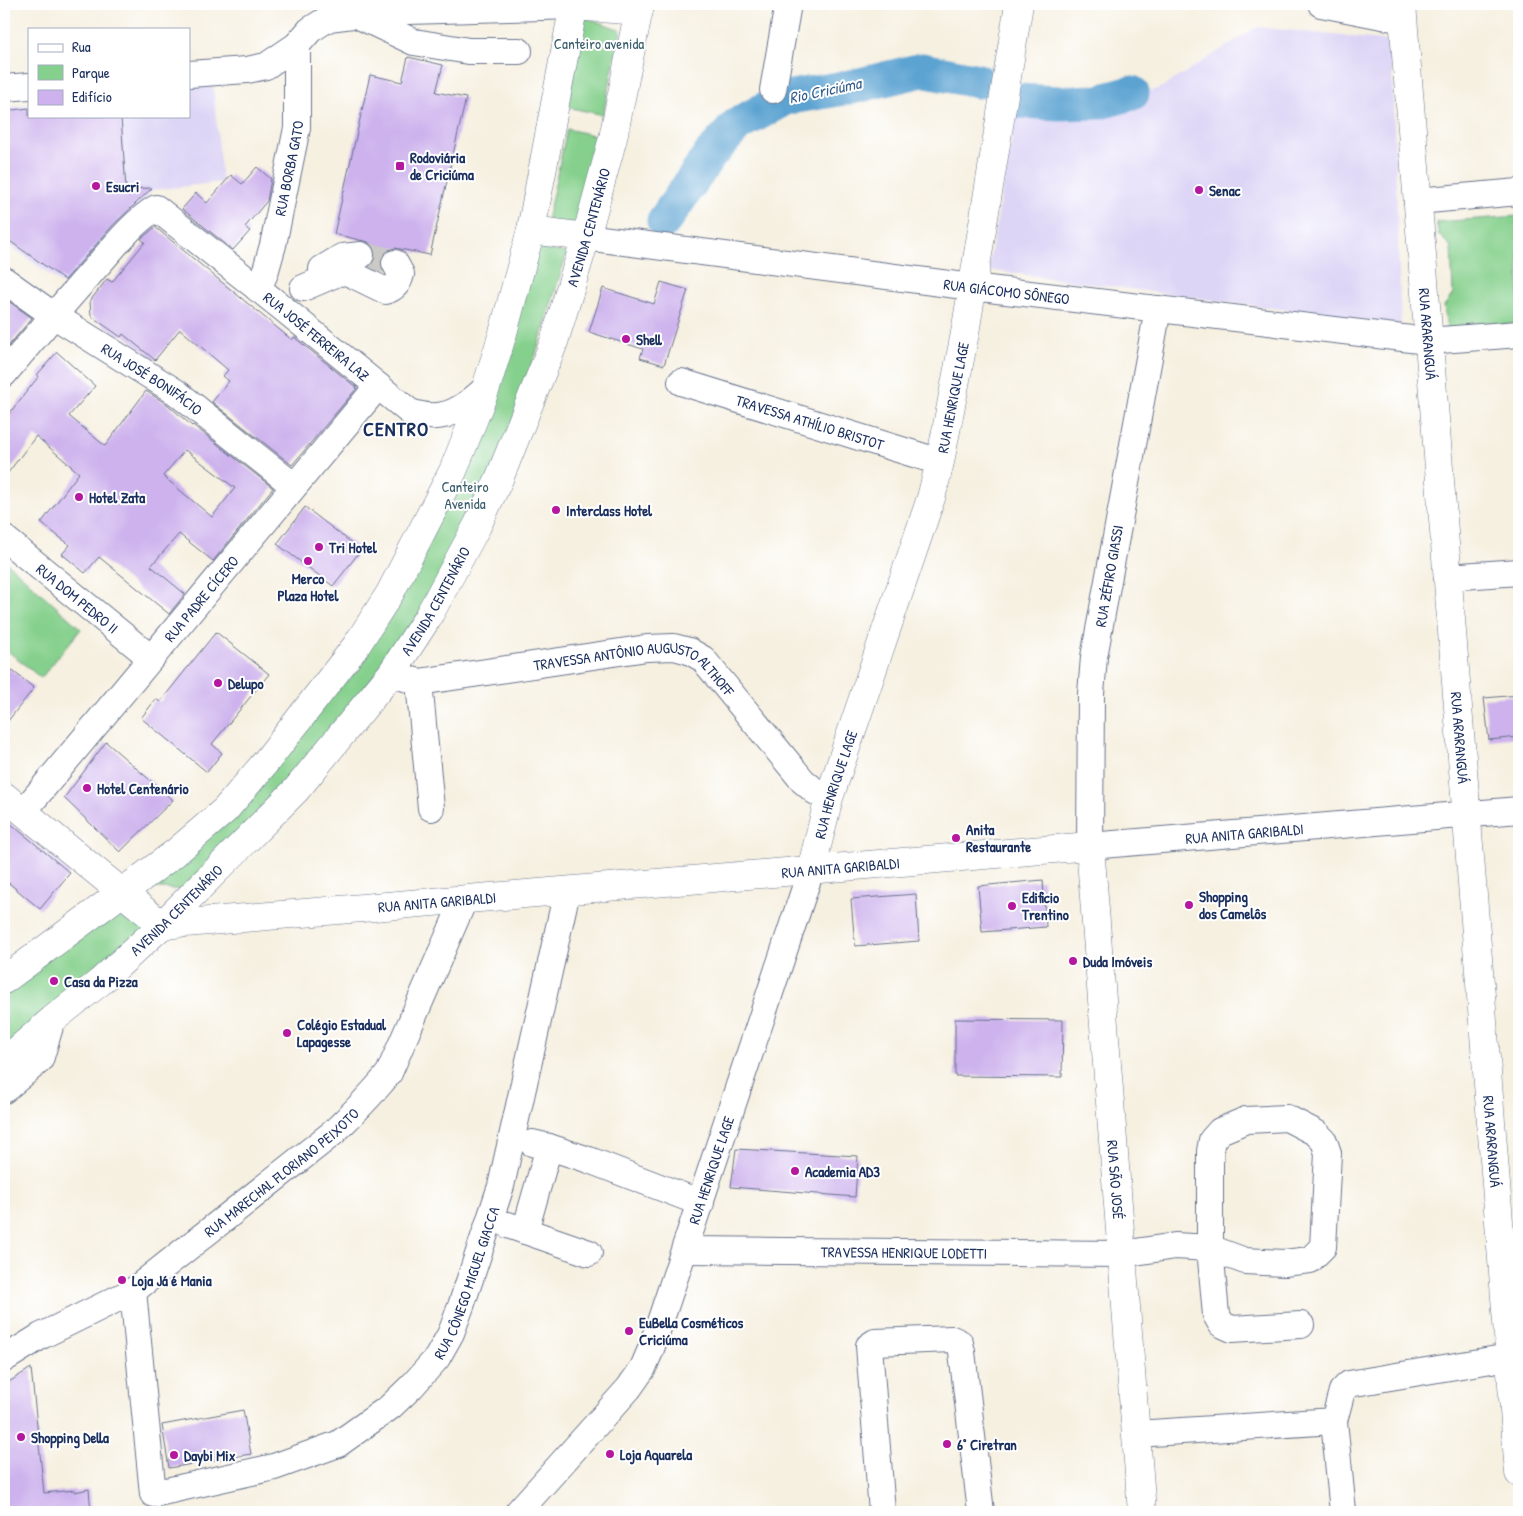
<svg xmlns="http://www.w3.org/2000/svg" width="1523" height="1516" viewBox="0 0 1523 1516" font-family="'Patrick Hand',sans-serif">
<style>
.built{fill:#ddd5f6}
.green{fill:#86d08d;stroke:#508076}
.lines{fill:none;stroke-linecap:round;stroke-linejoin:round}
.river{stroke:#5ba3d2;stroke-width:35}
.building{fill:#cdb2ed;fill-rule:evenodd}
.minor-tunnel{stroke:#cac9c6;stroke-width:26;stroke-dasharray:26 13;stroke-linecap:butt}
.minor-casing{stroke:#68738c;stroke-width:28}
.major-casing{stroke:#68738c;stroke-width:29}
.minor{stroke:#fff;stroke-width:26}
.major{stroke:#fff;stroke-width:28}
.poi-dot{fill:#b5179e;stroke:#fff;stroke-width:2}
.labels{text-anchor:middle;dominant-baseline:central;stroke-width:4;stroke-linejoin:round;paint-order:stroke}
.park-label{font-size:15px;fill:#3b5f6c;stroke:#fff}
.poi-label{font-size:15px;font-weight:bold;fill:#1b2f5e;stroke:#fff;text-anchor:start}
.street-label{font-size:15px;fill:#1b2f5e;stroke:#fff}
.water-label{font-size:16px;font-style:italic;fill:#355d8c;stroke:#fff}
.district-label{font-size:20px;font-weight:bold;letter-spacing:1px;fill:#1b2f5e;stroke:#fff}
</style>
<rect width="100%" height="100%" fill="#fff"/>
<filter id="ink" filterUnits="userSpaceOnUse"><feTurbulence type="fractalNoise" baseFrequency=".02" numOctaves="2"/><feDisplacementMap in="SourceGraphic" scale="10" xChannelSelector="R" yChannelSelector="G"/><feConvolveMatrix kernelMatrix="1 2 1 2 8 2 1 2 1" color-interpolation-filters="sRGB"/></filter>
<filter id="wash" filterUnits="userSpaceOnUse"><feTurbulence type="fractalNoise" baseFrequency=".0096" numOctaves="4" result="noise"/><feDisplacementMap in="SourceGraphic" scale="20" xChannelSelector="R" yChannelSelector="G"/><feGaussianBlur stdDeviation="1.12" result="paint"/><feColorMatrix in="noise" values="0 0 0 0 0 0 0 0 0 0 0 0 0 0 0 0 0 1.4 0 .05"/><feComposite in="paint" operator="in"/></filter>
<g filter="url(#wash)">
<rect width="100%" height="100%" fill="#f6f0e0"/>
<path class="built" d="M1257,27l134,14 10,284 -413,-55 29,-159h84l63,-25z
M213,86l9,96 -69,8 -87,97 -62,-46v-133l25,-3v11h160v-28z"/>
<path class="green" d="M585,17l36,13 -18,85 -36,-8z
M567,129l35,8 -21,91 -35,-3z
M1519,216v108l-72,5 -3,-23 9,-12 -2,-47 -12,-12 -3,-13z
M536,248l31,5 -46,149 -42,101 -64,118 -120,160 -111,109 -36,-3 246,-282z
M4,560l77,69 -40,49 -37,-30z
M120,902l27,28 -143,122v-61z"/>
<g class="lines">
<path class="river" d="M1019,101l40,2 40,-1 33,-9
M664,221l46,-66 27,-30 48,-27 71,-12 66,-16 56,11"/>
</g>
<g id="blocks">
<path class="building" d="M408,57l35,8 -7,27 30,6 -36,157 -35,-7 -7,2 -6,5 -1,11 -8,-2 3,-11 -3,-7 -5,-4 -34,-8 36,-159 32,7z
M29,108v8h92l5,73 26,-1 -39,37 -48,55 -61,-43v-126z
M257,167l14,12 -4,22 -22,26 5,4 -17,19 -51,-41 14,-16 11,10 24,-28 11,9z
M155,227l137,113 2,-3 63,51 -65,77 -80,-63 17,-21 -6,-5 5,-6 -48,-41 -25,31 -32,-26 -2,3 -30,-21 -1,-15 17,-22 5,3 33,-40 -4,-3z
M661,282l27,8 -24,75 -24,-7 3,-9 -54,-17 14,-44 51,16z
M4,298l28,20 -28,33z
M57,352l38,34 -26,30 36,30 41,-55 21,13 25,22 1,-1 80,63 -60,73 -34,-27 -28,32 34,28 -16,20 -70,-57 -14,16 -23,-19 8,-9 -29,-22 38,-50 -43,-37 -32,42v-58l35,-44 -2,-1zM185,450l50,38 -23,29 -49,-41z
M305,507l56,43 -28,36 -56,-42z
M216,632l53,42 -57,70 10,9 -15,19 -66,-54 15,-19 4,3z
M4,664l30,24 -30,38z
M1519,695v42l-30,3 -5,-42z
M106,742l67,58 -53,52 -56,-54z
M4,818l66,55 -30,36 -36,-30z
M1043,880l3,47 -64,5 -4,-46z
M916,894l3,47 -64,5 -4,-47z
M955,1019l108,1 -1,57 -107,-1z
M736,1149l122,7 -3,41 -124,-10z
M31,1368l13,125 31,-3v2l14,-3 2,23h-87v-127z
M243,1410l8,44 -82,14 -7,-43z"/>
</g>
</g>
<g filter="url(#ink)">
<use href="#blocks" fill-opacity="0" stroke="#68738c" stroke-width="1"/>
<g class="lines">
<path class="minor-tunnel" d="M361,255l26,5 8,3"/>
<defs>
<g id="minor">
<path d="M1321,4l82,16"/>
<path d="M355,14l59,28 55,9h50"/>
<path d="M189,74l58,-4 19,-4 31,-21 13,-15 19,-12 47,-6 197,-6"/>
<path d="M4,88l25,-2"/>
<path d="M773,90l15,-86"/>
<path d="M1417,201l102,-9"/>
<path id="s1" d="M586,237l386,50 456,54 91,-7"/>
<path d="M322,269l20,-12 19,-2"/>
<path id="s2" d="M4,280l49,35 123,77 118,94"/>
<path d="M303,288l35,-15 9,-1 39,19c9,-3 13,-8 15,-17l-6,-11"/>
<path id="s3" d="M258,289l7,-16 8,-28 24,-117v-83"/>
<path id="s4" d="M1158,309l-64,348 -3,37 -1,152 429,-36"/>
<path id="s5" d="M4,374c30,-36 61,-72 92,-107 19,-21 36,-44 60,-59l124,98 130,106c7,2 13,4 20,4 22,2 41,-14 56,-28"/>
<path id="s6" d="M681,382l259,80"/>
<path id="s7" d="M4,538l147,120"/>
<path d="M1447,577l72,-5"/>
<path id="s8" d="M391,674l28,8 228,-34 27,-1 15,4 14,8 100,122 13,11 13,6"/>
<path d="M419,682l12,126"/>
<path id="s9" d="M23,812l355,-426"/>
<path d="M4,1090l36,-30 12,-40"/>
<path d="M549,1147l40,13 112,43"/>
<path d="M508,1225l81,28"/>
<path d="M525,1231l24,-84 -17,-4"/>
<path id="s10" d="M686,1250l436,4 53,-8 35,2 35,13 39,2 26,-3 13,-13 5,-94 -4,-12 -8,-8 -29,-15 -41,2 -26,11 -8,9 -2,11v97l6,67 5,9 11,5 69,-4"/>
<path id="s11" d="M133,1291l20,203 121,-27 64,-23 52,-37 22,-21 25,-28 14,-25 10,-27 40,-120 66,-295"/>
<path id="s12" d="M4,1359l37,-23 92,-45 201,-159c19,-19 38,-37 55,-59l75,-173"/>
<path d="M1136,1434l198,-13"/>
<path id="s13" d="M518,1512l111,-124 14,-20 8,-19 160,-479"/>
<path d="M882,1512l-13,-166 6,-4 77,-3 8,4 2,9 19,160"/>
<path d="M1343,1512l-9,-91 8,-30 7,-7 160,-27"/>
</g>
<g id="major">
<path id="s14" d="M1402,4l117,1469"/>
<path d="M573,6l66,5"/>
<path d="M531,230l55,7"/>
<path id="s15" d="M4,796l158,129 928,-79 52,666"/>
<path id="s16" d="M811,870l18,-72 102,-300 9,-36 25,-129 54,-329"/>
<path d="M4,980l171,-127 50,-43 40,-47 91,-117 34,-53 63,-122 33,-83 17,-55 28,-103 43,-226"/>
<path id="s17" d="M4,1062l48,-42 48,-38 62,-57 134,-135 95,-116 37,-57 49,-91 22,-47 55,-137 32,-105 27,-99 27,-134"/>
</g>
</defs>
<use href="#minor" class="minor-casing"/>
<use href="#major" class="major-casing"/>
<use href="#minor" class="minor"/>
<use href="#major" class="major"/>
</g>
</g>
<g class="poi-dot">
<rect x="395" y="161" width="10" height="10" rx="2.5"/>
<circle cx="96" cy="186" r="5"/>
<circle cx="1199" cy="190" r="5"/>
<circle cx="626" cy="339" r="5"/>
<circle cx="79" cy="497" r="5"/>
<circle cx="556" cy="510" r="5"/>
<circle cx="319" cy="547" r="5"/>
<circle cx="308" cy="561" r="5"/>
<circle cx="218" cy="683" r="5"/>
<circle cx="87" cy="788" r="5"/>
<circle cx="956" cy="838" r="5"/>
<circle cx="1189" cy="905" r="5"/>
<circle cx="1012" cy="906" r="5"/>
<circle cx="1073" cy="961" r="5"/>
<circle cx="54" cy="981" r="5"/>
<circle cx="287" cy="1033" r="5"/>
<circle cx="795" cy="1171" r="5"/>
<circle cx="122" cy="1280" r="5"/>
<circle cx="629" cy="1331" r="5"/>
<circle cx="21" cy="1437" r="5"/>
<circle cx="947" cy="1444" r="5"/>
<circle cx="610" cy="1454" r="5"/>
<circle cx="174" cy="1455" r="5"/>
</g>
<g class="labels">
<g class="park-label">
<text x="599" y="43">Canteiro avenida</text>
<text x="465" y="486">Canteiro<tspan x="465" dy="17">Avenida</tspan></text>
</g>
<g class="poi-label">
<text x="410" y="157">Rodoviária<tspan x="410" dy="17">de Criciúma</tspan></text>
<text x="106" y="186">Esucri</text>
<text x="1209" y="190">Senac</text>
<text x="636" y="339">Shell</text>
<text x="89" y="497">Hotel Zata</text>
<text x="566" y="510">Interclass Hotel</text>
<text x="329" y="547">Tri Hotel</text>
<text x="308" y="578" text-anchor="middle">Merco<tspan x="308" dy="17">Plaza Hotel</tspan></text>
<text x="228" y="683">Delupo</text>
<text x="97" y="788">Hotel Centenário</text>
<text x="966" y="829">Anita<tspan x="966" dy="17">Restaurante</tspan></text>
<text x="1199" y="896">Shopping<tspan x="1199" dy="17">dos Camelôs</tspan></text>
<text x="1022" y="897">Edificio<tspan x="1022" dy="17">Trentino</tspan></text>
<text x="1083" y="961">Duda Imóveis</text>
<text x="64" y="981">Casa da Pizza</text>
<text x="297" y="1024">Colégio Estadual<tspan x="297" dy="17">Lapagesse</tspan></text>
<text x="805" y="1171">Academia AD3</text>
<text x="132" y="1280">Loja Já é Mania</text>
<text x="639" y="1322">EuBella Cosméticos<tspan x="639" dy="17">Criciúma</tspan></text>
<text x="31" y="1437">Shopping Della</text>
<text x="957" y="1444">6° Ciretran</text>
<text x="620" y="1454">Loja Aquarela</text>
<text x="184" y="1455">Daybi Mix</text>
</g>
<g class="street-label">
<text stroke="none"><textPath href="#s3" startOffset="125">RUA BORBA GATO</textPath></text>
<text stroke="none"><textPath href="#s17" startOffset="1040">AVENIDA CENTENÁRIO</textPath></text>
<text stroke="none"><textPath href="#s1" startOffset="424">RUA GIÁCOMO SÔNEGO</textPath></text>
<text stroke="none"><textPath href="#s14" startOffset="331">RUA ARARANGUÁ</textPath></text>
<text stroke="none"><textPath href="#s5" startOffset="431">RUA JOSÉ FERREIRA LAZ</textPath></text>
<text stroke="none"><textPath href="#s2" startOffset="178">RUA JOSÉ BONIFÁCIO</textPath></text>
<text stroke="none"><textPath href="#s16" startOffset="494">RUA HENRIQUE LAGE</textPath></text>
<text stroke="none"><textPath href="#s6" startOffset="135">TRAVESSA ATHÍLIO BRISTOT</textPath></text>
<text transform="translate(1109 576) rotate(-80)">RUA ZÉFIRO GIASSI</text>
<text stroke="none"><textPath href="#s7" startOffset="95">RUA DOM PEDRO II</textPath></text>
<text stroke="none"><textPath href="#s9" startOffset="278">RUA PADRE CÍCERO</textPath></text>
<text stroke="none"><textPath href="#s17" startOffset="635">AVENIDA CENTENÁRIO</textPath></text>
<text stroke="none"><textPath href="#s8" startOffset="254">TRAVESSA ANTÔNIO AUGUSTO ALTHOFF</textPath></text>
<text stroke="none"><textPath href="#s14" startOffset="736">RUA ARARANGUÁ</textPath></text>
<text stroke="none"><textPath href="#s16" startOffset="89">RUA HENRIQUE LAGE</textPath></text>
<text stroke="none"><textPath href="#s4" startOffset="698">RUA ANITA GARIBALDI</textPath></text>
<text stroke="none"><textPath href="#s15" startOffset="885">RUA ANITA GARIBALDI</textPath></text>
<text stroke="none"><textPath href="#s15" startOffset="480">RUA ANITA GARIBALDI</textPath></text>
<text stroke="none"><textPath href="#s17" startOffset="230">AVENIDA CENTENÁRIO</textPath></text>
<text stroke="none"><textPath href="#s14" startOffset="1141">RUA ARARANGUÁ</textPath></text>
<text stroke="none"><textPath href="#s13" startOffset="400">RUA HENRIQUE LAGE</textPath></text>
<text stroke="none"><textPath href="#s12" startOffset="336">RUA MARECHAL FLORIANO PEIXOTO</textPath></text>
<text stroke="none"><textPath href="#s15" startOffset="1470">RUA SÃO JOSÉ</textPath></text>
<text stroke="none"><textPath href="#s10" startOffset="218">TRAVESSA HENRIQUE LODETTI</textPath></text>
<text stroke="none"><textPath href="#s11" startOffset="609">RUA CÔNEGO MIGUEL GIACCA</textPath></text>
</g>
<g class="water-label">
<text transform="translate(825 90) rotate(-12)">Rio Criciúma</text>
</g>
<g class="district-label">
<text x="396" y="428">CENTRO</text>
</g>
</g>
<rect width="1523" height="1516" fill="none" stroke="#fff" stroke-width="20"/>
<rect x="28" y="28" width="162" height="90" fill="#ffffff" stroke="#a4acbf"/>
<rect x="38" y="44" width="25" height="8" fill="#ffffff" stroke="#a4acbf"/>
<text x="72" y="52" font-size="15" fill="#1b2f5e">Rua</text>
<rect x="38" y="65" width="25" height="15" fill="#86d08d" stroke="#a4acbf"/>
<text x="72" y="78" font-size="15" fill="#1b2f5e">Parque</text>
<rect x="38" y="90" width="25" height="15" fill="#cdb2ed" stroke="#a4acbf"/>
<text x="72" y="102" font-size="15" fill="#1b2f5e">Edifício</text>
</svg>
